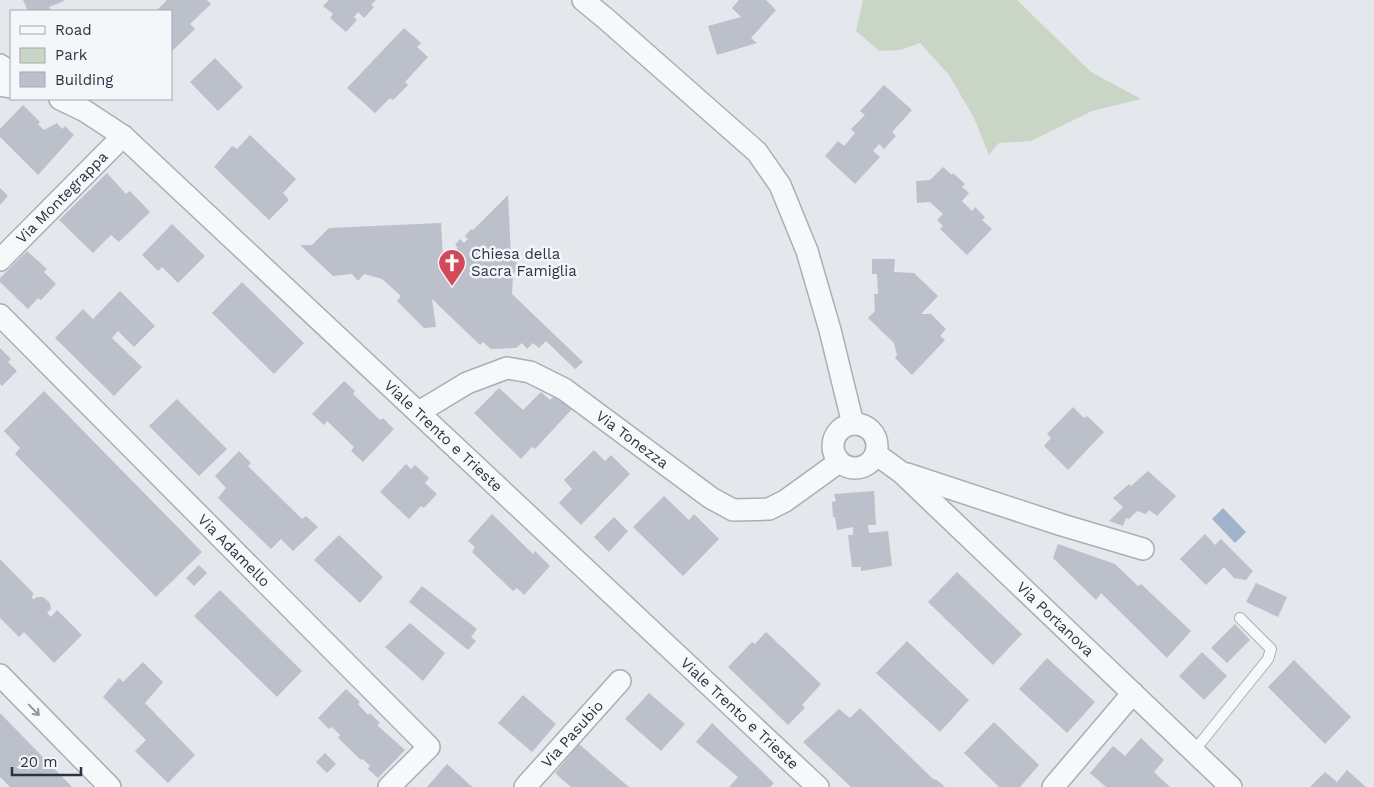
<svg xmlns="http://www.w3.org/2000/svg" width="1374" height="787" viewBox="0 0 1374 787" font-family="'Work Sans',sans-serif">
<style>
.green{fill:#c9d6c5}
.water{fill:#9fb4cc}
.building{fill:#bbc0ca}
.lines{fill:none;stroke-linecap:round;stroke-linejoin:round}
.service-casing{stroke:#a9aeb7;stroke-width:12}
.minor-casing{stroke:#a9aeb7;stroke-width:24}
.service{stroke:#f7f8fa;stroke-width:10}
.minor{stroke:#f7f8fa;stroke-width:21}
.oneway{stroke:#9196a0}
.labels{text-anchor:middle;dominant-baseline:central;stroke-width:5;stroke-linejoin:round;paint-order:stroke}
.street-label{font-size:15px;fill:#2b3445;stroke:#f4f6f9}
.poi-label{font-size:15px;fill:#2b3445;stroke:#f4f6f9;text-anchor:start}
</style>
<rect width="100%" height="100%" fill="#e4e7ec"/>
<path class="green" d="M863,0h154l74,72 50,27 -49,12 -61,30 -32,2 -10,12 -15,-37 -25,-43 -29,-32 -20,7 -21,1 -23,-20z"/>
<path class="water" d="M1223,508l23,24 -11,11 -23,-24z"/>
<path class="building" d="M23,0h40l1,1 -15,6 2,4h-23z
M167,0h40l4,4 -21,20 5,5 -24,23v-41h-15z
M329,0h47l-5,5 3,2 -10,11 -6,-6 -4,5 3,3 -11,12 -16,-14 3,-4 -10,-8z
M739,0h27l10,10 -25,28 6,5 -40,12 -9,-29 33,-9 -9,-9z
M404,28l17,15 -4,4 11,10 -23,25 3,3 -15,15 -3,-2 -15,15 -28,-25z
M215,58l28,29 -25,24 -28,-29z
M884,85l28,25 -20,22 4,4 -12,13 -5,-5 -6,7 7,6 -25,27 -30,-28 13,-15 6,5 11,-13 -4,-4 14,-14 -5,-4z
M23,105l17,17 -2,2 6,6 13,-7 5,6 3,-3 9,9 -36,40 -38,-38v-8z
M250,135l46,44 -13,14 6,7 -20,20 -55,-53 18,-21 5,3z
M943,167l9,8 1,-2 12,11 -3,3 7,6 -7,8 10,10 3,-4 10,10 -3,3 10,9 -25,26 -27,-26 3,-3 -6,-6 6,-6 -13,-12 -13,1 -1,-22 14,-1z
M107,173l19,21 4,-3 20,21 -31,30 -8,-7 -18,18 -34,-33z
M0,188l8,8 -8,9z
M508,195l3,62 9,9 -7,8 -1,20 71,68 -8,7 -29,-28 -7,7 -6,-5 -6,6 -5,-6 -6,5 -25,1 -8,-7 -3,3 -48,-46 4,28 -12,1 -27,-27 4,-5 -19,-17 -18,-5 -6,7 -6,-7 -19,2 -33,-31h12l17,-17 112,-5 2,36 8,-7 2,2 5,-6 -3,-3 5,-6 4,4 4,-4 -3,-3 6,-7 2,1z
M172,224l33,32 -27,27 -16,-16 -4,4 -16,-16z
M27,251l20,18 -3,3 12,12 -15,16 -3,-2 -10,11 -28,-27v-4z
M872,259h23l-1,13 20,1 24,23 -17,18h10l15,15 -6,7 5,4 -33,35 -17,-17 2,-3 -3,-12 -26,-25 7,-7 -1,-17h4l-1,-20h-5z
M242,282l62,61 -30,31 -62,-61z
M120,291l35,35 -21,21 -16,-16 -6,7 30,29 -28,29 -59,-58 28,-29 10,10z
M0,348l11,11 -3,3 9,9 -15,15 -2,-2z
M344,381l11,10 -2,3 27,26 3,-2 11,11 -31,33 -12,-11 3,-4 -27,-26 -3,4 -12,-11z
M499,388l24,22 18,-18 9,8 4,-4 2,3 3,-2 14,11 -38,41 -3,-2 -11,12 -47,-46z
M44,391l158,161 -46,45 -141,-143 5,-6 -16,-17z
M177,399l50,50 -28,27 -50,-50z
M1073,407l11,11 3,-2 17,16 -36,38 -24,-24 7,-8 -4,-4z
M594,450l11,11 6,-6 19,19 -49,51 -22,-22 13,-14 -8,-9z
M239,451l12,12 -3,3 54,53 4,-3 12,11 -25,24 -12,-12 -10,10 -53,-51 8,-10 -11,-12z
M406,464l5,5 4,-4 14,13 -4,5 12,11 -13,14 -3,-2 -12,13 -29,-27z
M1148,471l28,25 -19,20 -8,-6 -3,4 -9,-3 -8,8 -3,-1 -3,8 -14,-5 14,-14 -10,-9 16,-14 2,2z
M874,491l2,34h-8l1,8 19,-2 4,35 -31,5v-4h-9l-4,-32h5v-8l-16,3 -2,-13h-2l-1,-15 4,-1 -2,-7z
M664,496l25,24 5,-6 25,25 -36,37 -50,-49z
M492,514l41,40 2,-3 15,15 -26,29 -7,-7 -4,3 -41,-39 3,-5 -7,-6z
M614,517l14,14 -19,21 -15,-15z
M1205,534l10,11 6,-6 32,32 -7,9 -12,-2 -10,-11 -18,18 -26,-26z
M339,535l44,42 -23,26 -46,-43z
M1058,544l57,20 23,22 3,-2 50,47 -24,27 -66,-65 -5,7 -43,-42z
M0,559l34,35 -3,3 3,2 3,-2h6l7,6 1,6 -4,4 4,4 6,-7 25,25 -28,28 -30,-31 -5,5 -19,-19z
M199,565l8,8 -13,13 -8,-8z
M957,572l65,62 -29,31 -65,-63z
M1256,583l31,14 -9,20 -32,-15z
M422,586l55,43 -6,8 5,4 -8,9 -59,-48z
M220,590l82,81 -25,26 -83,-81z
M410,623l35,30 -22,28 -38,-34z
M1235,624l15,16 -23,23 -16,-15z
M766,632l55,52 -19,21 3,3 -17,17 -60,-58 24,-25 3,2z
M907,641l62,59 -29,32 -64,-59z
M1202,652l25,24 -23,24 -25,-24z
M1047,658l48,44 -28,31 -48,-44z
M1294,660l57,57 -26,27 -57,-57z
M143,662l20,20 -18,21 50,52 -27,28 -33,-32 11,-11 -43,-43 16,-19 4,4z
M346,689l14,13 -2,2 10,11 2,-2 10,10 -3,2 28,25 -27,28 -10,-9 2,-3 -7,-7 -2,1 -23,-22 2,-3 -8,-8 -3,2 -11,-11z
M649,693l36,31 -24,27 -36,-32z
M523,695l33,29 -24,28 -34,-29z
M860,708l73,71 4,1 8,7h-94l-48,-45 36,-33 11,9z
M0,713l72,74h-62l-10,-10z
M994,722l45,43 -19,22h-21l-35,-34z
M712,723l62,60 -4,4h-41l9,-10 -42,-35z
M1141,738l23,22 -10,12 16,15h-64l-16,-14 23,-27 12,10z
M579,744l31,27 19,16h-58l-16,-14z
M325,753l11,11 -9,9 -11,-11z
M447,764l23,21 3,2h-46z
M1347,770l19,17h-56l15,-15 12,10z"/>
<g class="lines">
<defs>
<path id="service" d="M1194,751l74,-92 3,-10 -31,-31"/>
<g id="minor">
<path d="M583,0l22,18 152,134 23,33 27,66 23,79 23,94"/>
<path d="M0,65l11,7"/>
<path d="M0,85l11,2"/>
<path id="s1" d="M60,99l25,12 38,25 695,651"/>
<path id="s2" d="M0,260l123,-124"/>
<path id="s3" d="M0,315l429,432 -40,40"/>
<path id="s4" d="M419,412l48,-29 40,-15 23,4 34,17 147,109 22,12 36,-1 16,-8 54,-39"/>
<circle cx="855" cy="446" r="22"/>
<path id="s5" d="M876,454l26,19 329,314"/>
<path d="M907,474l155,51 81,24"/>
<path d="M0,675l110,112"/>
<path id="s6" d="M525,787l95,-106"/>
<path d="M1053,787l80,-94"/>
</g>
</defs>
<use href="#service" class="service-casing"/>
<use href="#minor" class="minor-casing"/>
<use href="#service" class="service"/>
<use href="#minor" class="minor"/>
</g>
<defs><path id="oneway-shaft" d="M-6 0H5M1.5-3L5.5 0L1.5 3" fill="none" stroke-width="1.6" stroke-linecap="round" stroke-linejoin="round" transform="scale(1.25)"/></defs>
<use class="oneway" href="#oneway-shaft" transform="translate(34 710) rotate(46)"/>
<defs>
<symbol id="church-pin" viewBox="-11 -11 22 30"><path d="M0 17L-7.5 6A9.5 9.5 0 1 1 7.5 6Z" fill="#d1495b" stroke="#f4f6f9"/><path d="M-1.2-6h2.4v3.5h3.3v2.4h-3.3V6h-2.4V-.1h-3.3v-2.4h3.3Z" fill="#fff"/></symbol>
</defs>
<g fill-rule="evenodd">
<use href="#church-pin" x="436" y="247" width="32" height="43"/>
</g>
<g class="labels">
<g class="street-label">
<text stroke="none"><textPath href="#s2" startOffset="88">Via Montegrappa</textPath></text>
<text stroke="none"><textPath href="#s1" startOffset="512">Viale Trento e Trieste</textPath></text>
<text stroke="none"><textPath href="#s4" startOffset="245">Via Tonezza</textPath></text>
<text stroke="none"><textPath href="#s3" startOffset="332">Via Adamello</textPath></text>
<text stroke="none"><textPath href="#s5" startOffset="244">Via Portanova</textPath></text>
<text stroke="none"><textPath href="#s1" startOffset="918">Viale Trento e Trieste</textPath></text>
<text stroke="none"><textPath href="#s6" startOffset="71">Via Pasubio</textPath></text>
</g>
<g class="poi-label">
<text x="471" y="254">Chiesa della<tspan x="471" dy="17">Sacra Famiglia</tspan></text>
</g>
</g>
<rect x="10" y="10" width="162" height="90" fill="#f4f6f9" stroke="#a4a8b1"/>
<rect x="20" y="26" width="25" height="8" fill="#f7f8fa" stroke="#a4a8b1"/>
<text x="55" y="35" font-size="15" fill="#2b3445">Road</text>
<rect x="20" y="48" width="25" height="15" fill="#c9d6c5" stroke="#a4a8b1"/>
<text x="55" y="60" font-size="15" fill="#2b3445">Park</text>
<rect x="20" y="72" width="25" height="15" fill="#bbc0ca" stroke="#a4a8b1"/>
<text x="55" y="85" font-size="15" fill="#2b3445">Building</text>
<path d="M12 767v8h69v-8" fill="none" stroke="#2b3445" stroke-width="2.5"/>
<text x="20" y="767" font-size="15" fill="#2b3445" stroke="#f4f6f9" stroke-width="4" paint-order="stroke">20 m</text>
</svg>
